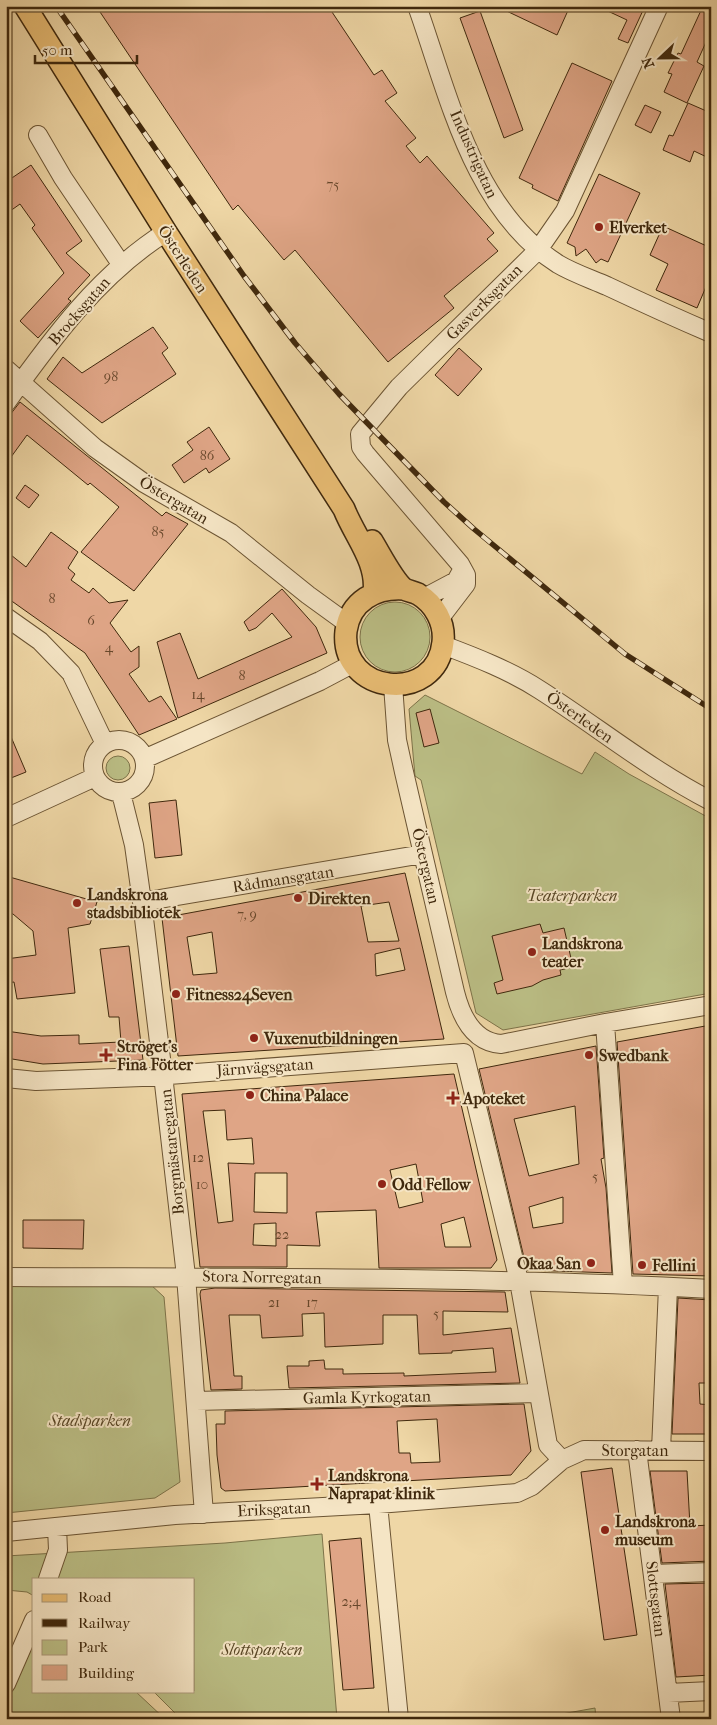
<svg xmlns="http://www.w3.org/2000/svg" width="717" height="1725" viewBox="0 0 717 1725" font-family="'IM FELL French Canon',serif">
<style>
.green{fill:#bbbe85;stroke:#7d7349}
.building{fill:#dfa586;stroke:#3f280d;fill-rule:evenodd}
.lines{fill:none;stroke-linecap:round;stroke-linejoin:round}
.minor-casing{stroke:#6b5433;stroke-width:20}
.major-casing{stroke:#3f280d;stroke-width:24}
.minor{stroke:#f5e5c5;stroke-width:18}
.major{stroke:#e8bc73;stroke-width:21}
.rail-casing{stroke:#3f280d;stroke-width:5.5}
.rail{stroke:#f5e5c5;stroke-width:4;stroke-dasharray:11;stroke-linecap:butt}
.poi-dot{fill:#8f2418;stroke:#f5e5c5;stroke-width:2}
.labels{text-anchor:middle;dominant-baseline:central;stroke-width:4;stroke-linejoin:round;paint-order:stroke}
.number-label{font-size:14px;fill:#67472b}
.street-label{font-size:16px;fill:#3f280d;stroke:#f5e5c5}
.poi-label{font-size:16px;font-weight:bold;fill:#3f280d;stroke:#f5e5c5;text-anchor:start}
.park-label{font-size:16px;font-style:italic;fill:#584625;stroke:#f5e5c5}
</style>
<rect width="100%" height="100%" fill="#efd7a6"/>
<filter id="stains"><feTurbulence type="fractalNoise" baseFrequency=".004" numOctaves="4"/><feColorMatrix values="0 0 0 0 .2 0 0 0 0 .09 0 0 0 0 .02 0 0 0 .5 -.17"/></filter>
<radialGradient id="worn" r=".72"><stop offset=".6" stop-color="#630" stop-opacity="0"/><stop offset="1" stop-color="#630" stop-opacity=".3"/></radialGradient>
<path class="green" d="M360 637a35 35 0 1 1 70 0a35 35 0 1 1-70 0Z
M425,695l157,79 13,-22 34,22 82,45v174l-208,37 -27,-17 -55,-233 -6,-4 -6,-67z
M106 768a12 12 0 1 1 24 0a12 12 0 1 1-24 0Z
M6,1282l143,1 15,14 16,185 -25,16 -149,15z
M322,1534l15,185h-156l-28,-28h41v-112h-160v17l-7,-4 -21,-2v-34l219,-13z
M34,1647v44h101l30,28h-159v-11l21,-58z
M595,1708l1,11h-51v-2z"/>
<path class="building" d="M96,6h232l46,69 8,-5 15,23 -12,8 31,37 -10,8 14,17 7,-7 67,77 -7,6 11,12 -54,45 10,12 -66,54 -93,-112 -11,10 -46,-55 -5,5z
M496,6h74l-13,29z
M597,6h48l-17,37 -10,-4 9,-19z
M703,6h8v25l-14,31 7,4 -17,37 -23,-11 8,-18 -4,-1 10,-20 3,1z
M480,11l43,119 -19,8 -44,-120z
M572,63l40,18 -54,120 -26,-13 1,-3 -14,-7z
M688,103l23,10v46l-17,-8 -4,11 -27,-12 6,-15 4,1z
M645,105l16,7 -10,21 -16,-8z
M31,165l51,76 -16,12 24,22 -22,24 3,2 -33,37 -18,-17 44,-48 -32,-45 3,-3 -15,-21 -14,10v-32z
M599,174l41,19 -32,69 -7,-3 -5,4 -10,-14 -10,7 -1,-9 -8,-4z
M663,226l48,22v27l-14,33 -41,-18 12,-26 -18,-9z
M153,327l15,21 -6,5 14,21 -74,49 -55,-44 16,-22 19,16z
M459,348l23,21 -24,27 -23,-21z
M20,402l142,114 4,-4 22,12 -54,67 -53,-39 38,-45 -29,-24 -2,2 -61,-50 -21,29v-44z
M209,427l21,32 -21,14 -3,-5 -22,15 -12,-18 21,-15 -6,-8z
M25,485l14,10 -10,13 -13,-10z
M51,532l27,20 -10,16 7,6 -4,6 18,13 4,-5 16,15 19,-3 -18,23 21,29 8,-6v21l-10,7 20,28 12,-6 16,23 -38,16 -54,-82 -79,-56v-46l20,16z
M282,589l34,38 11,26 -149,65 -21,-76 23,-9 18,46 94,-42 -20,-24 -16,15 -7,3 -5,-9z
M430,709l9,34 -15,4 -8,-34z
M6,725l20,47 -20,8z
M176,800l6,55 -27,3 -6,-55z
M405,873l39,166 -266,17 -16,-138zM389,902l10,39 -31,1 -7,-36zM212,932l5,41 -24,2 -6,-38zM400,948l5,22 -29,6 -1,-22z
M6,876l91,26 -7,22 -22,4 7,65 -58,6 -3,-17 -8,1v-24l30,-4 -3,-24 -20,-17 -7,-2z
M540,924l3,9 21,-5 9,39 -13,3 1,5 -18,5 -11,6 -35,8 -3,-11 9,-3 -11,-44z
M129,946l14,114 -100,4 -37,-6v-27l35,5 38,-1v9l42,-2 -2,-25h-10l-9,-68z
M711,1025v251l-78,-2 -16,-232z
M596,1046l8,112 -3,1 5,29 6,85 -85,-3 -48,-201zM575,1106l4,58 -50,12 -15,-57zM563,1197v26l-30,5 -4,-21z
M454,1074l43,186 -6,8h-112l-3,-58 -60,2 4,34 -33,-1v22h-87l-18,-173zM225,1110l2,30 25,-2 2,26 -26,-1 5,58 -15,2 -15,-112zM416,1164l7,38 -24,6 -9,-38zM255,1173h32v40l-33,-1zM464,1217l7,30h-26l-4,-23zM276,1223v23l-23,-1 1,-21z
M23,1220h61l-1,29 -60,-1z
M215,1288l290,4 3,20 -65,-1v24l68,-7 9,55 -231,5 -2,-22h22v-5l15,-1 1,9h18v5l61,-1v3l92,-4 -3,-24 -41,3v2l-33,1 -2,-39h-34v29l-58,3 -1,-34 -22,1 1,22 -41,2 -2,-23h-31l5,61h8v13l-31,1 -11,-96 1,-4z
M678,1298l33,2v21h-2l-3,25h5v37h-12l1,21 11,1v29h-39z
M524,1404l7,47 -20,24 -286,16 -4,-3 -4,-33 -1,-31h9v-13zM437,1419l3,43 -29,1 -1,-10h-11l-2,-32z
M612,1468l25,167 -33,5 -23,-168z
M650,1471h37l3,55 21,-1v36l-49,2z
M361,1538l13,150 -31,2 -14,-149z
M711,1583v92l-35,2 -11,-93z"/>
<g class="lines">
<defs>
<path id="minor" d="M417,6c32,90 56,204 141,258 15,9 33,15 49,22 34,16 69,32 104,47
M38,135l25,43 58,86
M6,369l89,79 49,35 87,50 77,62 40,29
M6,403c45,-63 93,-129 160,-171
M424,598l32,-17 5,-9
M6,617l34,24 31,32 34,71
M440,618l26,-34v-9l-6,-11 -95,-111 -4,-6 -1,-13 39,-47 139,-137 27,-39 94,-205
M443,645c32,12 68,26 97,45 58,37 109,79 171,111
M393,685l4,55 7,32 51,220c6,24 18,50 46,52l104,-21 106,-18
M93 766a26 26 0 1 1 52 0a26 26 0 1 1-52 0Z
M144,759l176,-78 34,-18
M121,793l13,52 8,57 21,173 23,201 18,238
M6,818l89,-41
M142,902l281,-48
M605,1023l18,262
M6,1078l30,3 106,-4 322,-24 55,228 29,164 14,15
M6,1277c235,1 470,-1 705,12
M196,1401l341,-8
M637,1450l34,269
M661,1450l7,-163
M378,1504l21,215
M6,1532l169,-17 203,-11 139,-11 15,-7 30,-26 22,-10 127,1
M653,1574l58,-2
M48,1579l10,-29 -1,-23
M6,1684l28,-64
M668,1693l43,-2"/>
<path id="major" d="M25,6l141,226 178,277c11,28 34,53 30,84
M372,541c8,13 21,39 32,48 4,2 10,3 14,5 17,10 27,29 25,48 -6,63 -104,53 -97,-11 4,-30 30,-44 58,-42"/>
</defs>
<use href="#minor" class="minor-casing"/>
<use href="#major" class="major-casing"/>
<use href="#minor" class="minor"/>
<use href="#major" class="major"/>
<defs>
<path id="rail" d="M56,6l188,270 51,67 44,51 105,108 30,27 151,125 86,55"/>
</defs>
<use href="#rail" class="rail-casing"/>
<use href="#rail" class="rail"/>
</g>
<g class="poi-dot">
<circle cx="599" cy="227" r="5"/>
<circle cx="298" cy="898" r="5"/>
<circle cx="77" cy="903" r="5"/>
<circle cx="532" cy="952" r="5"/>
<circle cx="176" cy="994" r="5"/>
<circle cx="254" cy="1038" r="5"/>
<path d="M103.5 1047.5h5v5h5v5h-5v5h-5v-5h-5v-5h5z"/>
<circle cx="589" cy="1055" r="5"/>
<circle cx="250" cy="1095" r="5"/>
<path d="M450.5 1090.5h5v5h5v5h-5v5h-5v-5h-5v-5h5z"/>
<circle cx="382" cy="1184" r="5"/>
<circle cx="591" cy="1263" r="5"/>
<circle cx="642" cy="1265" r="5"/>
<path d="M314.5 1476.5h5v5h5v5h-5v5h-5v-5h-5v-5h5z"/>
<circle cx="605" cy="1530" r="5"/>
</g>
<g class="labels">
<g class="number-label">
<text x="333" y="184">75</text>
<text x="111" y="376">98</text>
<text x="207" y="455">86</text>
<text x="158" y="531">85</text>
<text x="52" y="598">8</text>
<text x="91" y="620">6</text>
<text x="109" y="647">4</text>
<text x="242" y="675">8</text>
<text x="198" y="694">14</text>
<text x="247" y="914">7, 9</text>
<text x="198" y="1157">12</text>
<text x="595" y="1176">5</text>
<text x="202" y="1184">10</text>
<text x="282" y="1234">22</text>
<text x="274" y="1302">21</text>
<text x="312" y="1302">17</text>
<text x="436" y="1313">5</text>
<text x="351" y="1601">2;4</text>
</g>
<g class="street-label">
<text transform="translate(474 154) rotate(66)">Industrigatan</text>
<text transform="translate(183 259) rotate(57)">Österleden</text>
<text transform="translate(484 302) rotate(-45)">Gasverksgatan</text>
<text transform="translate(79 311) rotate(-49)">Brocksgatan</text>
<text transform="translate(174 500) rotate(31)">Östergatan</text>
<text transform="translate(580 717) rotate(35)">Österleden</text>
<text transform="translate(426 866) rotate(77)">Östergatan</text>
<text transform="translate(283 879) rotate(-9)">Rådmansgatan</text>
<text transform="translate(265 1067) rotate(-4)">Järnvägsgatan</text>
<text transform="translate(172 1152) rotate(-96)">Borgmästaregatan</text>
<text transform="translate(262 1277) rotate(1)">Stora Norregatan</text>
<text transform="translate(367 1397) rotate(-1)">Gamla Kyrkogatan</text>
<text x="635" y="1450">Storgatan</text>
<text transform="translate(274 1509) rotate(-3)">Eriksgatan</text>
<text transform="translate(656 1599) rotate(83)">Slottsgatan</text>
</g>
<g class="poi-label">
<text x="609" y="227">Elverket</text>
<text x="87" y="894">Landskrona<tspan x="87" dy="18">stadsbibliotek</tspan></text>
<text x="308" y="898">Direkten</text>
<text x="542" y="943">Landskrona<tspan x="542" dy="18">teater</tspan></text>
<text x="186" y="994">Fitness24Seven</text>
<text x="264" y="1038">Vuxenutbildningen</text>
<text x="117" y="1046">Ströget's<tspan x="117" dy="18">Fina Fötter</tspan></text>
<text x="599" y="1055">Swedbank</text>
<text x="260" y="1095">China Palace</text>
<text x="463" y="1098">Apoteket</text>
<text x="392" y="1184">Odd Fellow</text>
<text x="581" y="1263" text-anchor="end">Okaa San</text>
<text x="652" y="1265">Fellini</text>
<text x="328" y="1475">Landskrona<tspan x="328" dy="18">Naprapat klinik</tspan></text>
<text x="615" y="1521">Landskrona<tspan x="615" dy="18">museum</tspan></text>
</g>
<g class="park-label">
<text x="572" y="895">Teaterparken</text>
<text x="90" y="1420">Stadsparken</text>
<text x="262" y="1649">Slottsparken</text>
</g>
</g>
<rect width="717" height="1725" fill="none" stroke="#efd7a6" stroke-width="25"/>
<rect x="8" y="8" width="702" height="1710" fill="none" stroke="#3f280d" stroke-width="2.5"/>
<rect x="12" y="12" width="692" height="1700" fill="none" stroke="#3f280d"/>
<rect x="32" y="1578" width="162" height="115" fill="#f5e5c5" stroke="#ac997b"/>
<rect x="42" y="1594" width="25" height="8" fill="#e8bc73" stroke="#ac997b"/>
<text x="78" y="1602" font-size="15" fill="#3f280d">Road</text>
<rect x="42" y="1619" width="25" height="8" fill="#3f280d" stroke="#ac997b"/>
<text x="78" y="1628" font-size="15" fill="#3f280d">Railway</text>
<rect x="42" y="1640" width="25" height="15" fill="#bbbe85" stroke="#ac997b"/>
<text x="78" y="1652" font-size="15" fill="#3f280d">Park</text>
<rect x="42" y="1665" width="25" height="15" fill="#dfa586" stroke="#ac997b"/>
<text x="78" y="1678" font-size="15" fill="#3f280d">Building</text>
<g transform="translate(660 58) rotate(248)" stroke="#f5e5c5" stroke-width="4" paint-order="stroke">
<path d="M0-4L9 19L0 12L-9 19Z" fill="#3f280d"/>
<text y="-8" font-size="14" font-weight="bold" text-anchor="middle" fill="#3f280d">N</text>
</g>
<path d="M35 55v8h102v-8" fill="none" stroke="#3f280d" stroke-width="2.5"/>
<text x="42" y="55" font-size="15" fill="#3f280d" stroke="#f5e5c5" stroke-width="4" paint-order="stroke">50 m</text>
<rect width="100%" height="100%" filter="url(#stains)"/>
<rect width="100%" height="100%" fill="url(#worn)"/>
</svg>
